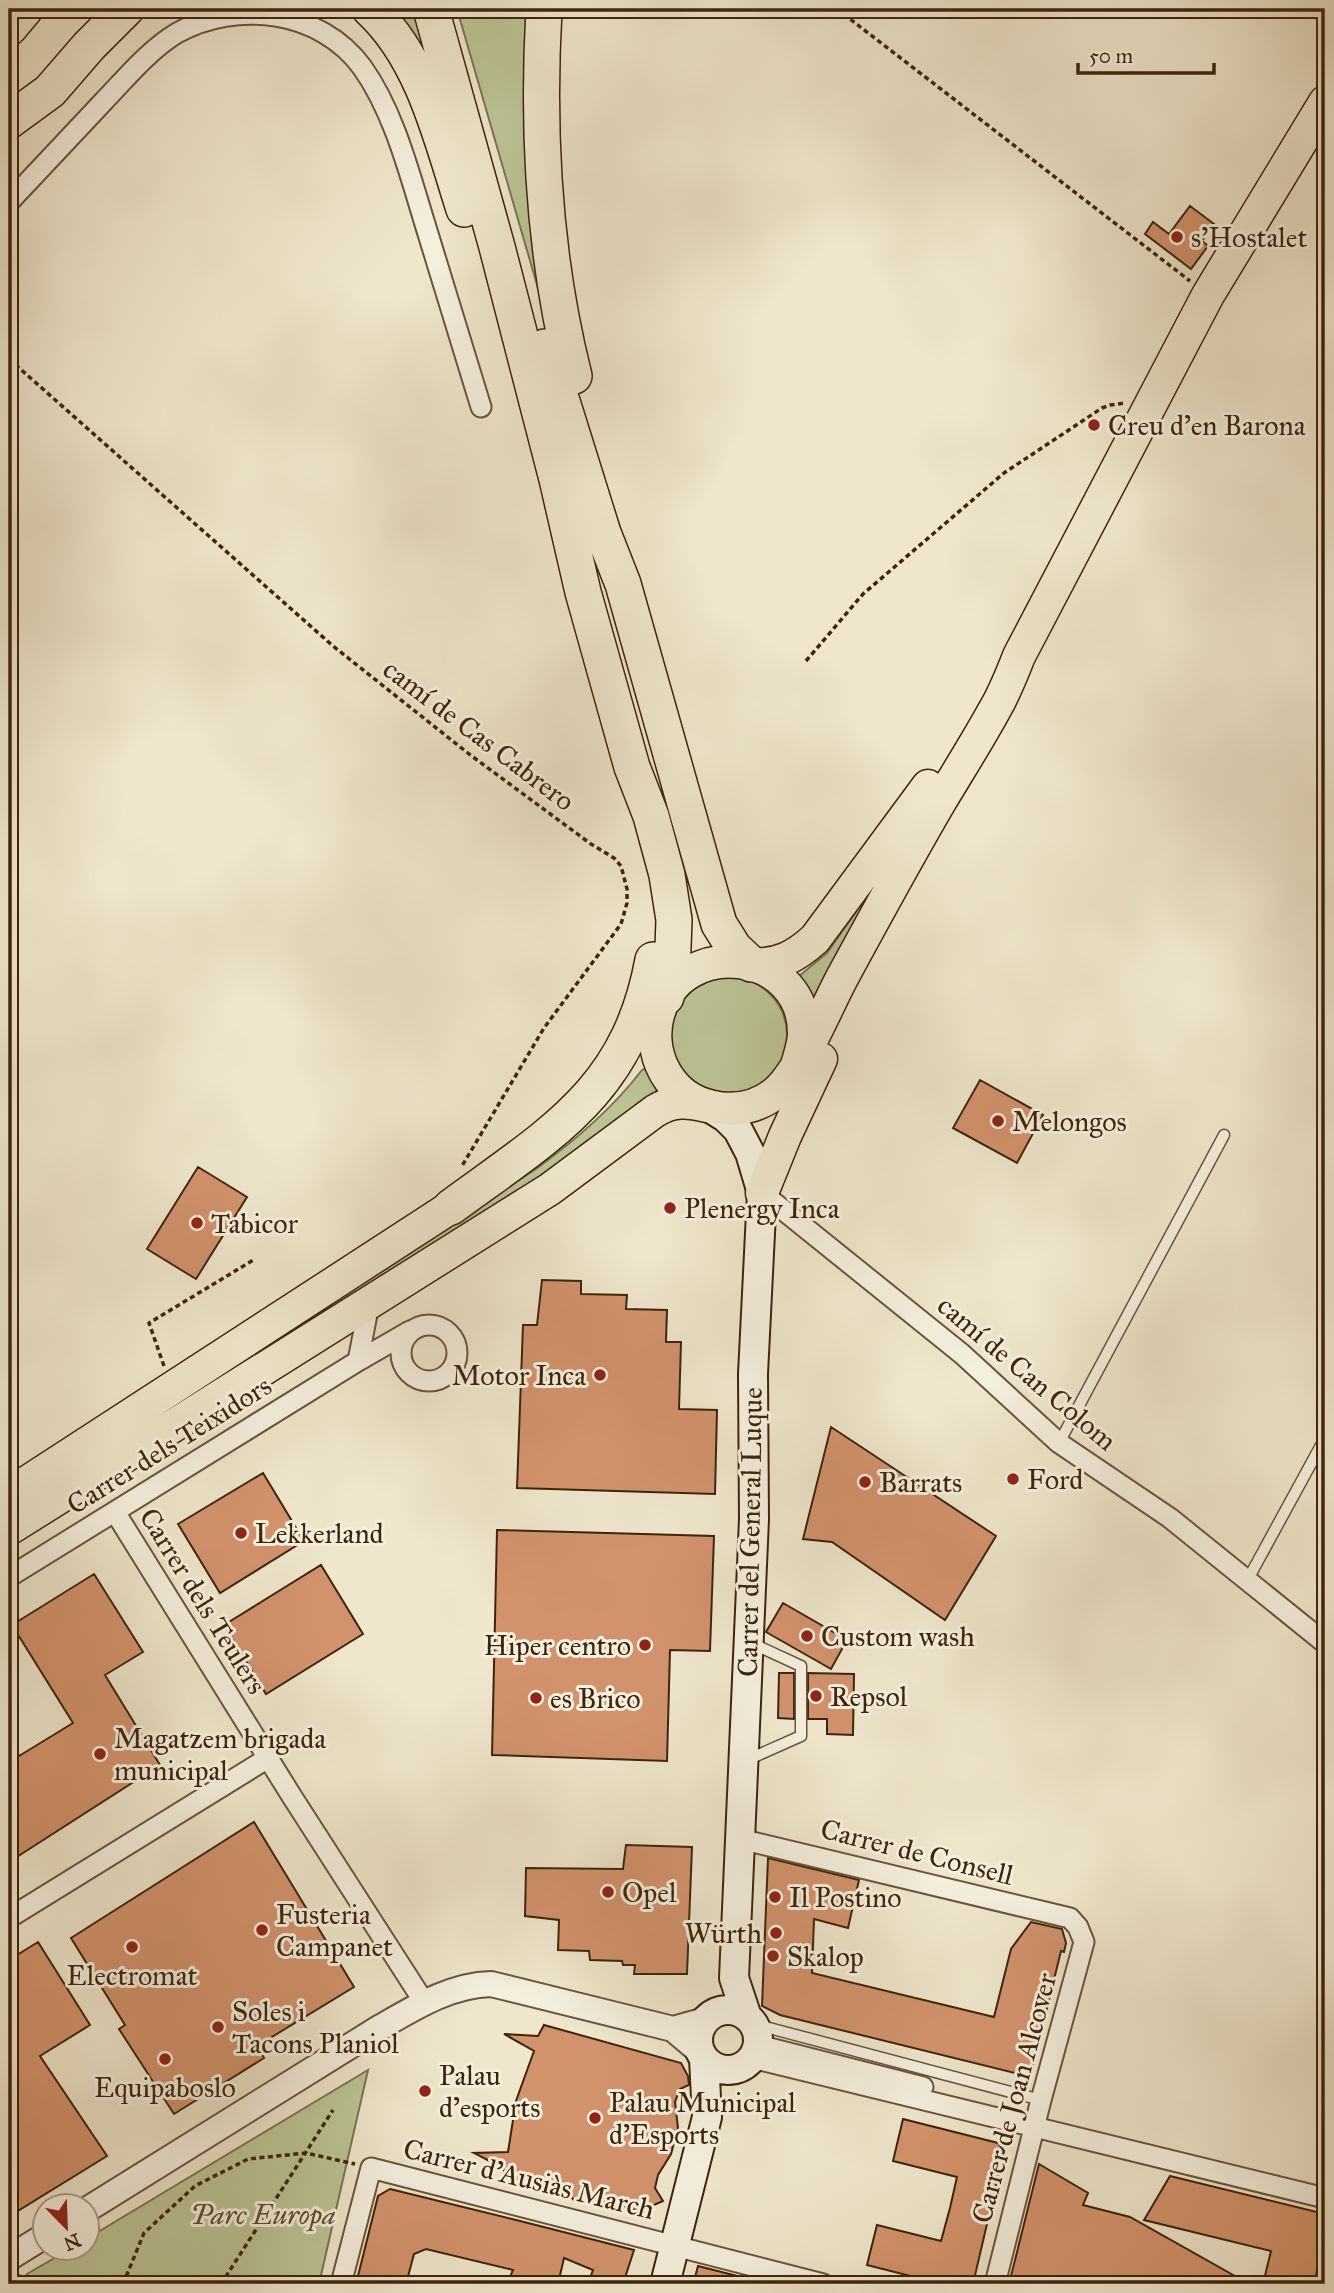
<svg xmlns="http://www.w3.org/2000/svg" width="1334" height="2293" viewBox="0 0 1334 2293" font-family="'IM FELL Great Primer',serif">
<style>
.green{fill:#bcc496;stroke:#7c7451;stroke-width:2}
.building{fill:#d2926d;stroke:#3c250c;stroke-width:2}
.lines{fill:none;stroke-linecap:round;stroke-linejoin:round}
.service-casing{stroke:#69553c;stroke-width:13}
.minor-casing{stroke:#69553c;stroke-width:23}
.tertiary-casing{stroke:#69553c;stroke-width:28}
.secondary-casing{stroke:#3c250c;stroke-width:32}
.primary-casing{stroke:#3c250c;stroke-width:35}
.trunk-casing{stroke:#3c250c;stroke-width:35}
.motorway-casing{stroke:#3c250c;stroke-width:38}
.path{stroke:#3c250c;stroke-width:3.5;stroke-dasharray:5 3.5;stroke-linecap:butt}
.service{stroke:#f5efde;stroke-width:10}
.minor{stroke:#f5efde;stroke-width:19}
.tertiary{stroke:#f5efde;stroke-width:24}
.secondary{stroke:#f5efde;stroke-width:28}
.primary{stroke:#efe6cc;stroke-width:32}
.trunk{stroke:#efe6cc;stroke-width:32}
.motorway{stroke:#efe6cc;stroke-width:35}
.poi-dot{fill:#8f2418;stroke:#f5efde;stroke-width:2.5}
.labels{text-anchor:middle;dominant-baseline:central;stroke-width:6;stroke-linejoin:round;paint-order:stroke}
.poi-label{font-size:28px;fill:#3c250c;stroke:#f5efde;text-anchor:start}
.street-label{font-size:28px;fill:#3c250c;stroke:#f5efde}
.park-label{font-size:28px;font-style:italic;fill:#5c4d2e;stroke:#f5efde}
</style>
<rect width="100%" height="100%" fill="#efe6cc"/>
<filter id="stains"><feTurbulence type="fractalNoise" baseFrequency=".00286" numOctaves="4"/><feColorMatrix values="0 0 0 0 .2 0 0 0 0 .09 0 0 0 0 .02 0 0 0 .5 -.17"/></filter>
<radialGradient id="worn" r=".72"><stop offset=".6" stop-color="#630" stop-opacity="0"/><stop offset="1" stop-color="#630" stop-opacity=".3"/></radialGradient>
<path class="green" d="M385,9h36l56,200z
M457,9h77l10,300z
M889,865l-75,139 -16,-27 29,-24z
M671 1035a58 58 0 1 1 116 0a58 58 0 1 1-116 0Z
M646,1068l12,19 -3,6 -79,61 -567,360v-5l527,-340c40,-29 76,-60 106,-99z
M368,2070l-49,214h-298l6,-10 45,-26h16v-10z"/>
<path class="building" d="M1190,206l24,18 -12,17 6,5 -17,23 -46,-35 8,-12 16,12z
M980,1080l63,35 -26,48 -64,-35z
M198,1167l49,30 -51,82 -49,-30z
M542,1280l39,1v13l46,1 -1,14 41,1 -1,32h15l-2,67 38,1 -2,84 -198,-6 6,-163h14z
M831,1427l165,109 -51,84 -113,-78 -29,-3z
M263,1473l41,68 -84,52 -42,-69z
M497,1530l217,6 -4,115 -40,-1 -3,111 -175,-6z
M321,1565l42,69 -97,60 -42,-69z
M94,1574l49,78 -38,23 55,90 -151,97v-122l10,16 54,-33 -61,-98z
M783,1603l64,37 -16,29 -65,-37z
M779,1673h15v46l-16,-1z
M808,1673l46,1 -1,61 -26,-1v-15h-19z
M254,1822l100,165 -97,59 7,12 -90,56 -55,-85 6,-4 -54,-87z
M626,1845l66,2 -5,127h-53l1,-9h-12l-1,-4 -32,-1 -1,-9 -31,-1 1,-30 -34,-4 1,-48 97,1z
M768,1858l91,22 -11,48 -34,-9 -2,54 182,44 17,-68 20,-27 31,7 4,14 -2,9 -3,-1 -29,118 -9,6 -243,-60 -18,-9z
M38,1942l52,83 -50,31 67,100 -91,56 -7,-12v-240z
M544,2025l137,38 7,13 1,9 -9,4 -5,13 3,26 -7,26 -13,21 -3,13 8,13 -14,6 -5,5 -58,-15 -11,4 -9,-9 -60,-15 -3,-9 -29,-15 34,-1 8,-51 18,-50 -30,-17 34,2z
M903,2119l95,24 6,8 -31,133h-31l-75,-19 10,-40 64,16 9,-33 7,-31 -64,-16z
M1039,2164l49,29 -5,12 47,12 119,67h-240z
M1170,2176l155,38v22l-11,48h-51l8,-33 -127,-31z
M390,2189l138,34 106,27 -11,34h-35l5,-14 -29,-12 -6,26h-51l6,-14 -87,-21 -12,5 -8,30h-50l22,-88z
M698,2266l51,13 -1,5h-42l-12,-3z"/>
<g class="lines">
<defs>
<path id="service" d="M1059,1443l165,-308
M1247,1581l78,-143
M747,1760l54,-24v-70l-50,-23
M754,2024l287,76"/>
<path id="minor" d="M9,202c31,-33 63,-67 94,-100 23,-24 46,-52 74,-69 60,-33 143,-23 185,34 32,45 47,105 63,157 19,61 37,122 56,183
M762,1193l200,161 97,89 111,75 155,125
M401 1353a28 28 0 1 1 56 0a28 28 0 1 1-56 0Z
M358,1361l11,-57
M115,1512l176,283 133,207
M9,1577l349,-216 52,-30
M740,1839l330,79 8,9 6,15 -43,158 -46,184
M9,1918l259,-160
M758,2045l165,42
M752,2058l573,140
M341,2284l30,-116 452,116"/>
<path id="tertiary" d="M673,2029l32,-9
M88,2209l291,-181c35,-20 71,-43 112,-44l182,45 26,22
M9,2258l37,-23"/>
<path id="secondary" d="M707,1106l19,12 12,12 12,23 12,40 -9,181 1,145 -20,459 13,39
M698 2040a30 30 0 1 1 60 0a30 30 0 1 1-60 0Z
M665,2284l42,-167 -3,-58"/>
<path id="primary" d="M751,964c27,2 44,-7 64,-25l113,-153
M796,1069c3,-12 8,-24 8,-36 0,-84 -123,-99 -146,-18 -6,22 -2,46 12,65 23,32 73,38 104,14 26,-20 52,-87 69,-118 32,-59 64,-118 98,-176 18,-30 37,-60 54,-91 10,-17 17,-35 24,-53l189,-361 117,-193
M762,1193l23,-57 36,-77"/>
<path id="trunk" d="M9,1494l442,-287
M9,1529l541,-340 105,-78c18,-11 32,-10 52,-5"/>
<path id="motorway" d="M370,9c54,50 72,132 94,200
M431,9l66,238 60,232 26,113 49,175 19,49 16,59 7,45 -2,53 -6,24
M544,9c-7,122 0,248 30,367
M9,28l16,-19
M9,121l41,-30 39,-45 37,-37
M545,347l58,186 20,51 96,340 15,24 17,16
M451,1207c99,-73 178,-115 202,-247"/>
</defs>
<use href="#service" class="service-casing"/>
<use href="#minor" class="minor-casing"/>
<use href="#tertiary" class="tertiary-casing"/>
<use href="#secondary" class="secondary-casing"/>
<use href="#primary" class="primary-casing"/>
<use href="#trunk" class="trunk-casing"/>
<use href="#motorway" class="motorway-casing"/>
<path class="path" d="M837,9l353,272
M9,359l324,287 136,108 122,90 23,14 7,8 6,23v14l-6,21 -77,104 -82,138
M806,661l57,-67 141,-121 98,-65 8,-3 15,-2
M164,1366l-15,-43 106,-64
M19,2276l28,8
M123,2284l21,-51 51,-47 53,-27 58,-6 49,11
M221,2284l112,-174"/>
<use href="#service" class="service"/>
<use href="#minor" class="minor"/>
<use href="#tertiary" class="tertiary"/>
<use href="#secondary" class="secondary"/>
<use href="#primary" class="primary"/>
<use href="#trunk" class="trunk"/>
<use href="#motorway" class="motorway"/>
</g>
<g class="poi-dot">
<circle cx="1177" cy="237" r="7"/>
<circle cx="1094" cy="425" r="7"/>
<circle cx="998" cy="1121" r="7"/>
<circle cx="670" cy="1208" r="7"/>
<circle cx="197" cy="1223" r="7"/>
<circle cx="600" cy="1375" r="7"/>
<circle cx="1013" cy="1479" r="7"/>
<circle cx="865" cy="1482" r="7"/>
<circle cx="241" cy="1533" r="7"/>
<circle cx="807" cy="1636" r="7"/>
<circle cx="645" cy="1645" r="7"/>
<circle cx="816" cy="1696" r="7"/>
<circle cx="536" cy="1698" r="7"/>
<circle cx="100" cy="1754" r="7"/>
<circle cx="608" cy="1892" r="7"/>
<circle cx="775" cy="1897" r="7"/>
<circle cx="262" cy="1930" r="7"/>
<circle cx="776" cy="1933" r="7"/>
<circle cx="132" cy="1947" r="7"/>
<circle cx="773" cy="1956" r="7"/>
<circle cx="218" cy="2027" r="7"/>
<circle cx="165" cy="2059" r="7"/>
<circle cx="425" cy="2091" r="7"/>
<circle cx="595" cy="2118" r="7"/>
</g>
<g class="labels">
<g class="poi-label">
<text x="1191" y="237">s'Hostalet</text>
<text x="1108" y="425">Creu d’en Barona</text>
<text x="1012" y="1121">Melongos</text>
<text x="684" y="1208">Plenergy Inca</text>
<text x="211" y="1223">Tabicor</text>
<text x="586" y="1375" text-anchor="end">Motor Inca</text>
<text x="1027" y="1479">Ford</text>
<text x="879" y="1482">Barrats</text>
<text x="255" y="1533">Lekkerland</text>
<text x="821" y="1636">Custom wash</text>
<text x="631" y="1645" text-anchor="end">Hiper centro</text>
<text x="830" y="1696">Repsol</text>
<text x="550" y="1698">es Brico</text>
<text x="114" y="1738">Magatzem brigada<tspan x="114" dy="32">municipal</tspan></text>
<text x="622" y="1892">Opel</text>
<text x="789" y="1897">Il Postino</text>
<text x="276" y="1914">Fusteria<tspan x="276" dy="32">Campanet</tspan></text>
<text x="762" y="1933" text-anchor="end">Würth</text>
<text x="787" y="1956">Skalop</text>
<text x="132" y="1975" text-anchor="middle">Electromat</text>
<text x="232" y="2011">Soles i<tspan x="232" dy="32">Tacons Planiol</tspan></text>
<text x="439" y="2075">Palau<tspan x="439" dy="32">d'esports</tspan></text>
<text x="165" y="2087" text-anchor="middle">Equipaboslo</text>
<text x="609" y="2102">Palau Municipal<tspan x="609" dy="32">d'Esports</tspan></text>
</g>
<g class="street-label">
<text transform="translate(479 735) rotate(37)">camí de Cas Cabrero</text>
<text transform="translate(1027 1373) rotate(40)">camí de Can Colom</text>
<text transform="translate(169 1445) rotate(-32)">Carrer dels Teixidors</text>
<text transform="translate(750 1532) rotate(-89)">Carrer del General Luque</text>
<text transform="translate(203 1601) rotate(58)">Carrer dels Teulers</text>
<text transform="translate(917 1852) rotate(14)">Carrer de Consell</text>
<text transform="translate(1014 2098) rotate(-75)">Carrer de Joan Alcover</text>
<text transform="translate(529 2179) rotate(14)">Carrer d'Ausiàs March</text>
</g>
<g class="park-label">
<text x="263" y="2214">Parc Europa</text>
</g>
</g>
<rect width="1334" height="2293" fill="none" stroke="#efe6cc" stroke-width="35"/>
<rect x="10" y="10" width="1313" height="2272" fill="none" stroke="#3c250c" stroke-width="3.5"/>
<rect x="18" y="18" width="1299" height="2258" fill="none" stroke="#3c250c" stroke-width="2"/>
<g transform="translate(66 2227) rotate(157)"><circle r="33" fill="#f5efde" stroke="#ab9e8a" stroke-width="2"/>
<path d="M0-5L12 26L0 18L-12 26Z" fill="#8f2418"/>
<text y="-10" font-size="19" font-weight="bold" text-anchor="middle" fill="#3c250c">N</text>
</g>
<path d="M1078 63v10h136v-10" fill="none" stroke="#3c250c" stroke-width="3.5"/>
<text x="1089" y="63" font-size="21" fill="#3c250c" stroke="#f5efde" stroke-width="5" paint-order="stroke">50 m</text>
<rect width="100%" height="100%" filter="url(#stains)"/>
<rect width="100%" height="100%" fill="url(#worn)"/>
</svg>
